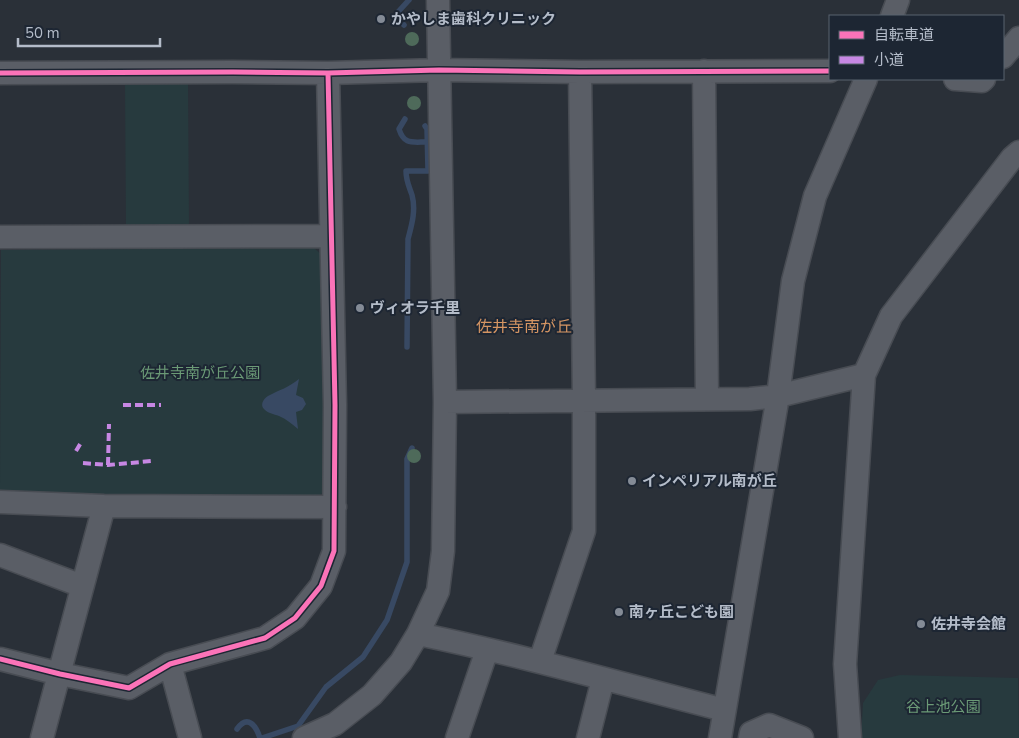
<svg xmlns="http://www.w3.org/2000/svg" width="1019" height="738" viewBox="0 0 1019 738" font-family="'Nunito Sans','Noto Sans JP',sans-serif">
<style>
.green{fill:#273a3e}
.water{fill:#384963}
.lines{fill:none;stroke-linecap:round;stroke-linejoin:round}
.stream{stroke:#384963;stroke-width:5.5}
.minor-casing{stroke:#484c53;stroke-width:25}
.minor{stroke:#5a5e66;stroke-width:22}
.quiet{stroke:#c787e3;stroke-width:4;stroke-dasharray:8 4;stroke-linecap:butt}
.cycleway-casing{stroke:#1d2633;stroke-width:8}
.cycleway{stroke:#fb73b8;stroke-width:5}
.tree{fill:#4e6a5a}
.poi-dot{fill:#848b96;stroke:#1d2633;stroke-width:2}
.labels{text-anchor:middle;dominant-baseline:central;stroke-width:4;stroke-linejoin:round;paint-order:stroke}
.poi-label{font-size:15px;font-weight:bold;fill:#b4bcc9;stroke:#1d2633;text-anchor:start}
.park-label{font-size:15px;fill:#6b9a76;stroke:#1d2633}
.neighbourhood-label{font-size:16px;fill:#d59563;stroke:#1d2633}
</style>
<rect width="100%" height="100%" fill="#2a3038"/>
<path class="green" d="M125,84h63l1,142h-63z
M314,248l10,9 2,233 -10,8 -313,-6 -3,-2 1,-240z
M900,675l118,3 1,60h-158l2,-35 15,-23z"/>
<path class="water" d="M299,379l-3,16 7,3 3,6 -4,6 -6,2 2,17c-6,-5 -12,-10 -19,-13 -5,-2 -12,-3 -15,-7 -4,-4 -1,-10 4,-13 11,-6 20,-8 31,-17z"/>
<g class="lines">
<path class="stream" d="M404,25l-5,-5 -1,-8 11,-12
M405,119l-6,10c5,16 13,13 28,13
M407,347l1,-108c4,-15 8,-29 4,-44 -3,-9 -6,-14 -6,-24h22l-1,-42 -2,-3
M237,729c11,-15 19,-3 23,9
M262,738l36,-12 28,-39 37,-30 24,-37 20,-58v-103l5,-11"/>
<defs>
<path id="minor" d="M892,16l6,-16
M1003,57l16,-19
M704,71l3,328
M0,73l233,-1 95,1 111,-3 141,2 250,-1
M955,79l27,2 2,-2
M0,237l331,-1
M445,402l305,-3 28,-3 86,-21
M0,502l104,4 231,1
M0,555l82,31
M418,634c103,21 204,50 306,76
M0,659l60,15 69,14 41,-24 95,-26 30,-20 26,-32 13,-35 1,-146 -7,-332
M540,661l44,-130v-130l-4,-329
M170,664l20,74
M42,738l62,-232
M304,738l31,-14 37,-29 29,-33 17,-28 20,-43 5,-40 2,-149 -7,-402
M457,738l30,-88
M588,738l15,-59
M720,738l58,-342 15,-115 22,-85 51,-117
M750,738l1,-5 18,-8 33,13
M850,738l-5,-74 19,-289 27,-59 121,-158 7,-6"/>
</defs>
<use href="#minor" class="minor-casing"/>
<use href="#minor" class="minor"/>
<path class="quiet" d="M123,405h38
M76,451l6,-10
M83,463l25,2 44,-4
M108,465l1,-41"/>
<defs>
<path id="cycleway" d="M0,73l233,-1 95,1 111,-3 141,2 250,-1
M0,659l60,15 69,14 41,-24 95,-26 30,-20 26,-32 13,-35 1,-146 -7,-332"/>
</defs>
<use href="#cycleway" class="cycleway-casing"/>
<use href="#cycleway" class="cycleway"/>
</g>
<g class="tree">
<circle cx="412" cy="39" r="7"/>
<circle cx="414" cy="103" r="7"/>
<circle cx="414" cy="456" r="7"/>
</g>
<g class="poi-dot">
<circle cx="381" cy="19" r="5"/>
<circle cx="360" cy="308" r="5"/>
<circle cx="632" cy="481" r="5"/>
<circle cx="619" cy="612" r="5"/>
<circle cx="921" cy="624" r="5"/>
</g>
<g class="labels">
<g class="poi-label">
<text x="391" y="19">かやしま歯科クリニック</text>
<text x="370" y="308">ヴィオラ千里</text>
<text x="642" y="481">インペリアル南が丘</text>
<text x="629" y="612">南ヶ丘こども園</text>
<text x="931" y="624">佐井寺会館</text>
</g>
<g class="park-label">
<text x="200" y="373">佐井寺南が丘公園</text>
<text x="943" y="707">谷上池公園</text>
</g>
<g class="neighbourhood-label">
<text x="524" y="327">佐井寺南が丘</text>
</g>
</g>
<rect x="829" y="15" width="175" height="65" fill="#1d2633" stroke="#59626f"/>
<rect x="839" y="31" width="25" height="8" fill="#fb73b8" stroke="#59626f"/>
<text x="874" y="40" font-size="15" fill="#b4bcc9">自転車道</text>
<rect x="839" y="56" width="25" height="8" fill="#c787e3" stroke="#59626f"/>
<text x="874" y="65" font-size="15" fill="#b4bcc9">小道</text>
<path d="M18 38v8h142v-8" fill="none" stroke="#b4bcc9" stroke-width="2.5"/>
<text x="25" y="38" font-size="15" fill="#b4bcc9" stroke="#1d2633" stroke-width="4" paint-order="stroke">50 m</text>
</svg>
